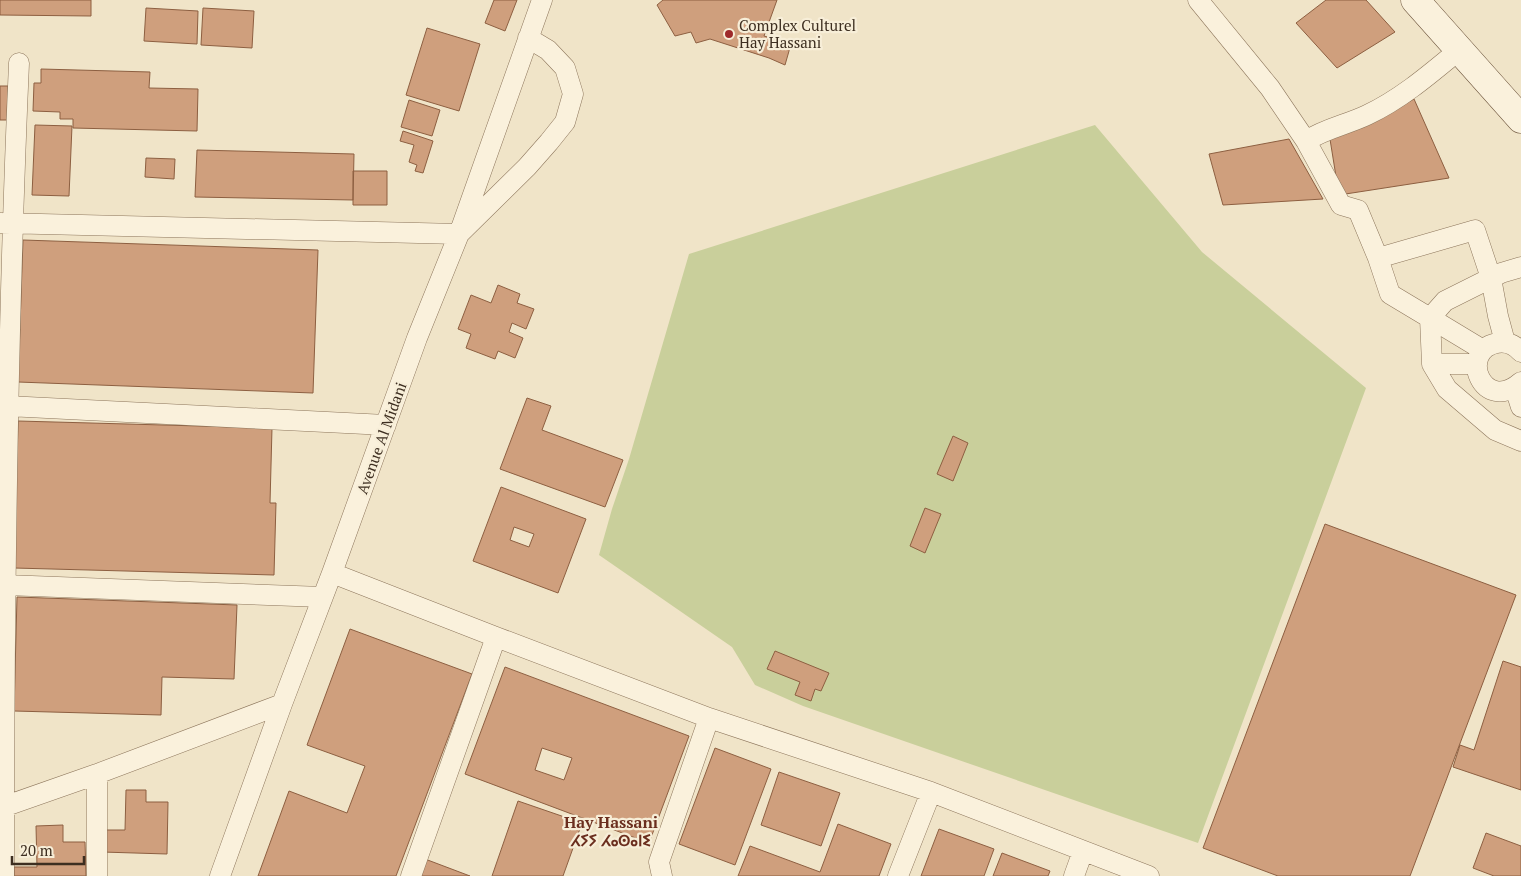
<svg xmlns="http://www.w3.org/2000/svg" width="1521" height="876" viewBox="0 0 1521 876" font-family="'PT Serif','Noto Sans Tifinagh',serif">
<style>
.green{fill:#c9cf9b}
.building{fill:#cf9f7d;stroke:#8d5f41;fill-rule:evenodd}
.lines{fill:none;stroke-linecap:round;stroke-linejoin:round}
.street-casing{stroke:#8d765c;stroke-width:21}
.secondary-casing{stroke:#6f573f;stroke-width:29}
.street{stroke:#faf1dc;stroke-width:20}
.secondary{stroke:#faf1dc;stroke-width:28}
.poi-dot{fill:#9e2a2b;stroke:#f7eed8;stroke-width:2}
.labels{text-anchor:middle;dominant-baseline:central;stroke-width:4.5;stroke-linejoin:round;paint-order:stroke}
.poi-label{font-size:15px;fill:#3d2e20;stroke:#f7eed8;text-anchor:start}
.street-label{font-size:15px;fill:#3d2e20;stroke:#f7eed8}
.neighbourhood-label{font-size:16px;font-weight:bold;fill:#6b2e1e;stroke:#f7eed8}
</style>
<rect width="100%" height="100%" fill="#f0e4c8"/>
<path class="green" d="M1095,125l107,127 164,136 -168,455 -395,-137 -48,-21 -23,-38 -133,-92 13,-46 17,-50 60,-205z"/>
<path class="building" d="M0,0h91v16l-91,-1z
M494,0h23l-12,31 -20,-8z
M663,0h114l-13,36 27,8 -6,21 -16,-7 -59,-19 -14,4 -5,-11 -16,4 -18,-31z
M1326,0h40l29,32 -58,36 -41,-45z
M146,8l52,3 -1,33 -53,-3z
M203,8l51,3 -2,37 -51,-3z
M427,28l53,16 -21,67 -53,-16z
M41,69l109,3 -1,16 49,1 -1,42 -124,-3v-9h-13v-7l-27,-1 1,-28h7z
M0,86h8l-1,34h-7z
M1414,99l35,79 -110,17 -10,-62 47,-13z
M409,100l31,10 -8,26 -31,-9z
M35,125l37,1 -3,70 -37,-1z
M403,131l30,10 -10,32 -8,-2 2,-6 -8,-3 5,-17 -14,-4z
M1289,139l34,60 -100,6 -14,-51z
M197,150l157,4 -1,46 -158,-3z
M146,158l29,1 -1,20 -29,-2z
M353,171h34v34h-34z
M23,240l295,10 -5,143 -295,-11z
M498,285l22,9 -3,9 17,6 -8,20 -14,-6 -3,9 14,6 -8,20 -17,-7 -3,8 -29,-11 5,-14 -13,-5 13,-34 20,8z
M527,398l24,8 -9,24 81,30 -18,47 -105,-38z
M18,421l254,7 -2,75h6l-2,72 -260,-7z
M953,436l15,7 -15,38 -16,-7z
M501,487l85,32 -28,74 -85,-32zM514,527l20,7 -5,13 -19,-7z
M925,508l16,6 -16,39 -15,-7z
M1325,524l191,71 -106,281h-132l-75,-28z
M17,597l220,8 -3,74 -72,-2 -1,38 -147,-4z
M350,629l122,45 -76,202h-138l31,-85 58,22 18,-47 -58,-21z
M775,651l54,22 -8,18 -6,-2 -4,12 -16,-6 5,-13 -33,-13z
M1503,661l18,6v123l-68,-23 7,-22 14,5z
M505,667l184,69 -40,107 -184,-69zM542,748l30,10 -8,22 -29,-10z
M715,748l56,21 -36,96 -56,-21z
M779,772l61,21 -19,53 -60,-21z
M126,790h20v12h22l-1,52 -65,-2 1,-22h22z
M518,801l64,22 -19,53h-71z
M838,824l53,20 -12,32h-141l12,-30 70,26z
M63,825v17h22l1,34h-72v-9h23l-1,-41z
M939,829l55,20 -10,27h-63z
M1486,833l35,13v30h-27l-21,-8z
M1002,853l48,18 -2,5h-55z
M425,859l45,17h-51z"/>
<g class="lines">
<defs>
<path id="street" d="M1198,0l72,88 36,53 35,64 17,5 20,48 97,-28 16,48 7,38 7,26
M1306,141c20,-13 40,-16 61,-26 34,-16 63,-41 92,-65
M0,223l459,11 68,-67 22,-25 16,-20 8,-28 -8,-26 -17,-18 -20,-12
M1378,258l12,36 40,24 15,-17 56,-28 20,-6
M1521,352c-6,-7 -14,-11 -24,-9 -40,8 -14,72 24,39
M1432,364l-2,-46 53,32
M1477,364h-45l15,25 48,41 26,11
M1515,388l6,19
M7,406l379,19
M332,573l164,64 213,81 222,74 218,84
M5,585l318,12
M0,808l97,-34 185,-70
M4,876c0,-271 3,-542 15,-813
M97,876v-102
M220,876l62,-172 50,-131 85,-235 42,-104 83,-234
M411,876l85,-239
M662,876l-3,-14 50,-144
M898,876l33,-84
M1074,876l9,-25"/>
<path id="secondary" d="M1415,0l106,119"/>
</defs>
<use href="#street" class="street-casing"/>
<use href="#secondary" class="secondary-casing"/>
<use href="#street" class="street"/>
<use href="#secondary" class="secondary"/>
</g>
<circle class="poi-dot" cx="729" cy="34" r="5"/>
<g class="labels">
<g class="poi-label">
<text x="739" y="25">Complex Culturel<tspan x="739" dy="17">Hay Hassani</tspan></text>
</g>
<g class="street-label">
<text transform="translate(381 438) rotate(-70)">Avenue Al Midani</text>
</g>
<g class="neighbourhood-label">
<text x="611" y="822">Hay Hassani<tspan x="611" dy="18">ⵃⵢⵢ ⵃⴰⵙⴰⵏⵉ</tspan></text>
</g>
</g>
<path d="M12 856v8h72v-8" fill="none" stroke="#3d2e20" stroke-width="2.5"/>
<text x="20" y="856" font-size="15" fill="#3d2e20" stroke="#f7eed8" stroke-width="4" paint-order="stroke">20 m</text>
</svg>
